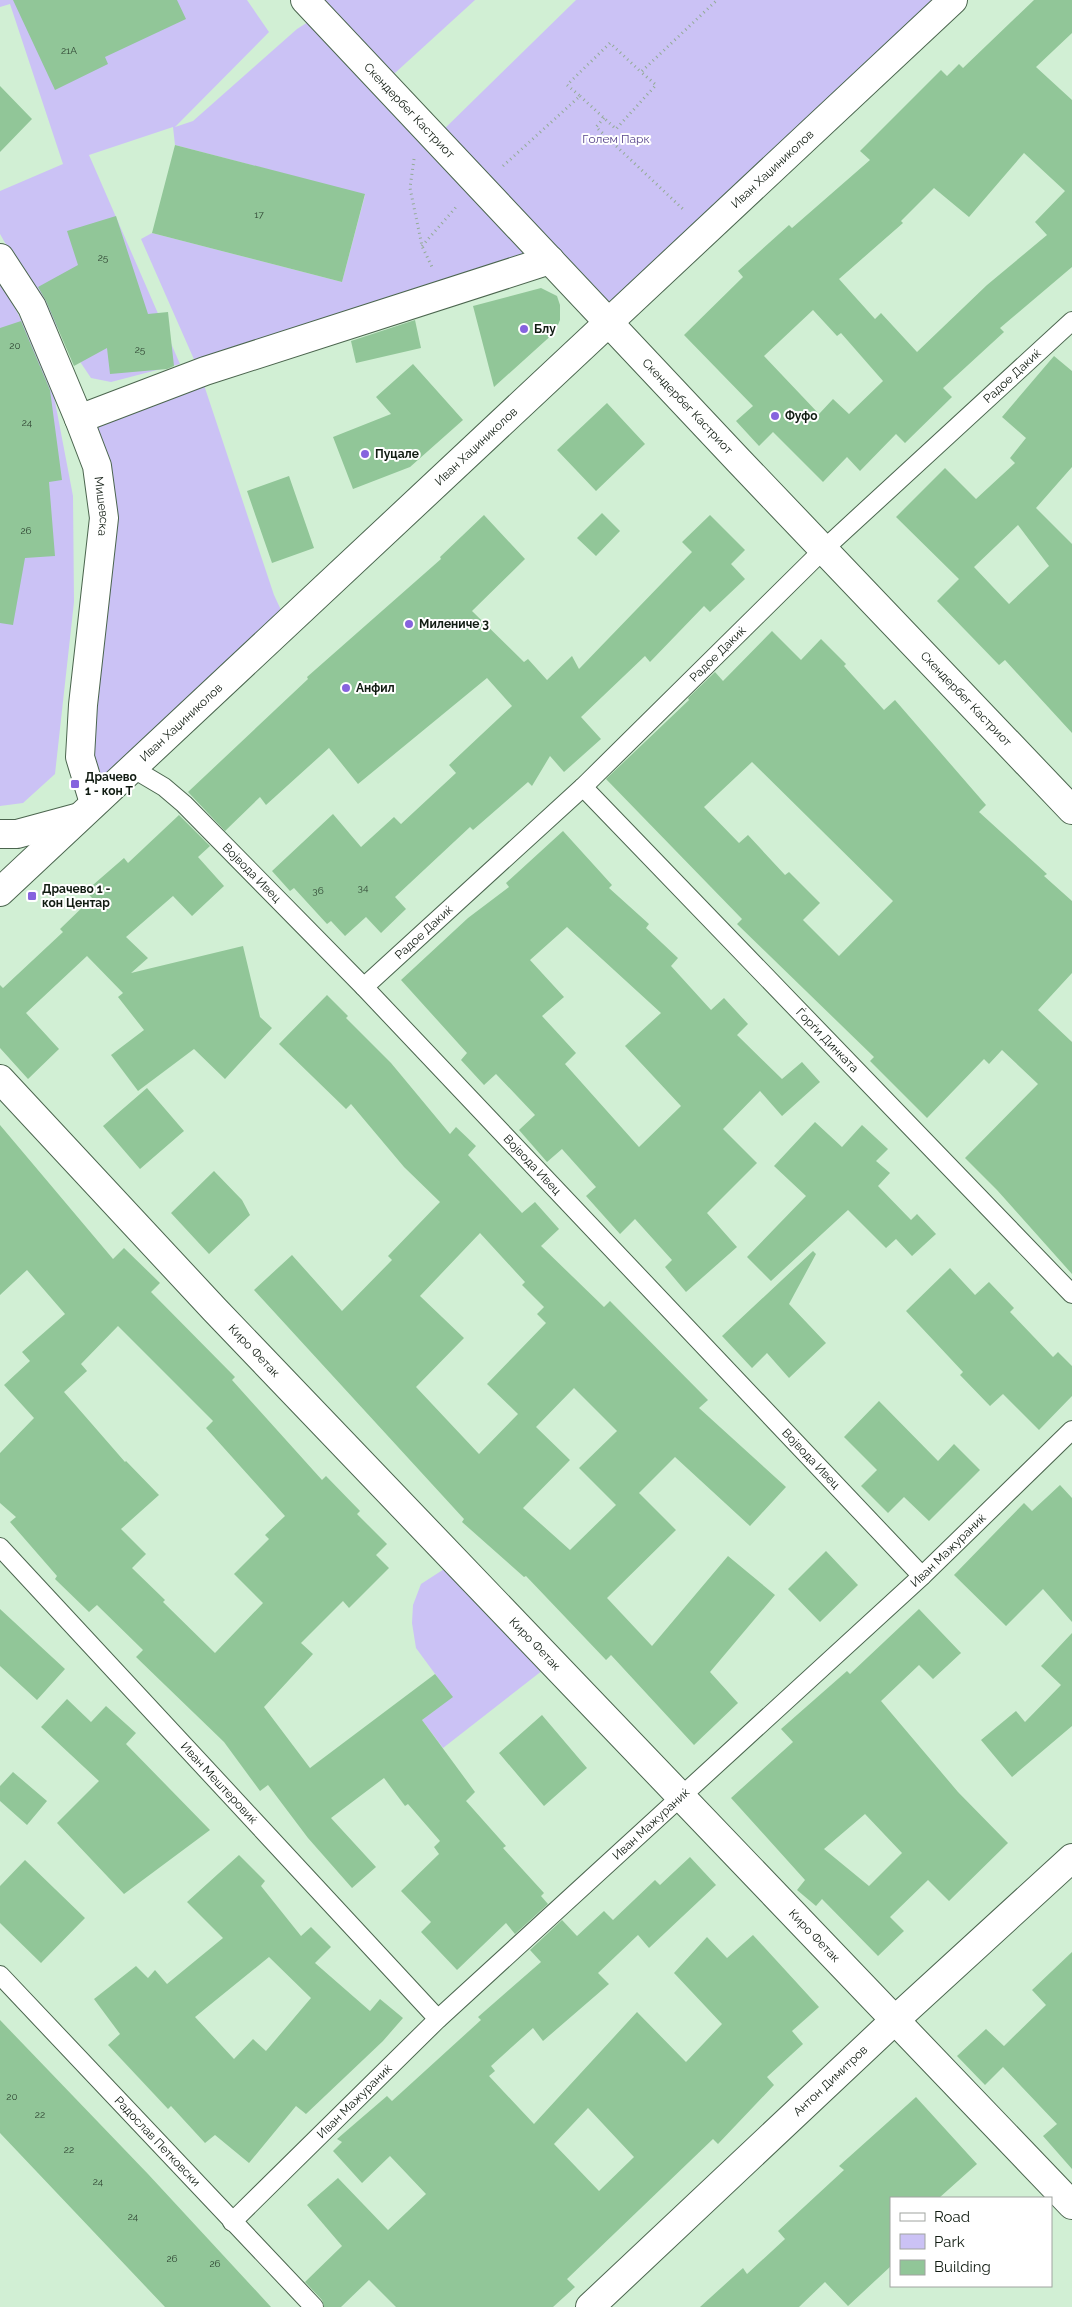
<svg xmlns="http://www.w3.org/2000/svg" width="1072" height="2307" viewBox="0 0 1072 2307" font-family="Raleway,sans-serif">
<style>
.green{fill:#cbc2f5}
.building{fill:#91c698;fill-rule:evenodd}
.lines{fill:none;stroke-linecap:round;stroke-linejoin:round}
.lane-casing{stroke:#4b654e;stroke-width:20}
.street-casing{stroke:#4b654e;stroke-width:30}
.secondary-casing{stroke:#4b654e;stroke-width:30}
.path{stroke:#93ab96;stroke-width:3;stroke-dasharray:1 4;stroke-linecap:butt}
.lane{stroke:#fff;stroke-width:18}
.street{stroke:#fff;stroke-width:28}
.secondary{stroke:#fff;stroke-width:28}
.poi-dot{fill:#8663de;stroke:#fff;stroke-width:2}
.labels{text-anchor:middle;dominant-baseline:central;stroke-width:4;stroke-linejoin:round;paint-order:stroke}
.number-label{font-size:10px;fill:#314634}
.street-label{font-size:12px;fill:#111c12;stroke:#fff}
.park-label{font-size:12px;fill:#56438b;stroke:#fff}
.poi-label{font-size:12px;font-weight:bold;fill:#111c12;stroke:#fff;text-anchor:start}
</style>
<rect width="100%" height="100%" fill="#d1efd4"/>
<path class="green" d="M0,0h247l22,32 -94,95 18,-6 104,-92 22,-14 -13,-15h169l-91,83 51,55 141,-138h376l-344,322 -59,-62 -349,113 74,222 13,28 -193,180 -14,-46 24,-239 -25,-99 121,-46 -59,-134 11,-6 190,49 23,-87 -190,-50 -2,-18 -84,28 91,209 -69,18 -20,-4 -59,-88 -32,-56v-43l63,-27 -53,-160 -10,3z
M0,281l49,89 24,126 1,106 -19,172 -32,29 -23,3z
M455,1562l97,101 -109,85 -21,-28 30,-23 -36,-49 -4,-25 1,-18 8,-21z"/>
<path class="building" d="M13,0h164l9,19 -81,38 3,7 -53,26z
M1034,0h38v33l-36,34 36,33v167l-72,61 4,4 -61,56 9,9 -47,46 -9,-9 -36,37 -13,-14 -24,25 -50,-50 -14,14 -23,-25 17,-15 -69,-71 59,-58 -5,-6 51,-46 3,3 78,-68 -10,-9 81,-81 6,6 12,-12 4,4zM1024,153l41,38 -30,31 12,13 -60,50 -70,67 -36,-39 -6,6 -36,-40 64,-56 -2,-2 33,-33 35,29zM813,310l24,26 4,-3 42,48 -34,33 -16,-15 -14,15 -55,-58z
M0,86l32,33 -32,33z
M175,145l190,49 -23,88 -190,-49z
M116,216l32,98 20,-2 6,54 -7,3 -57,5 -3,-26 -33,18 -28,-65 -8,-14 40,-22 -11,-34z
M541,288l16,8 3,9v15l-5,12 -61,55 -21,-81z
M415,320l6,28 -65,15 -5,-22z
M21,321l29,69 12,90 -13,2 6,74 -30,2 -12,67 -13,-2v-295z
M1054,356l18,15v96l-36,41 36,36v189l-67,-73 -6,5 -62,-64 22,-22 -63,-62 49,-49 31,31 39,-36 -5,-5 16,-20 -24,-21zM1018,525l31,41 -40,38 -35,-37z
M413,364l50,56 -53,47 -57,22 -20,-52 58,-23 -15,-17z
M607,403l38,41 -49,47 -39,-41z
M289,476l25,72 -42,15 -25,-72z
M602,513l18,18 -24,25 -19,-18z
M484,515l41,44 -53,52 52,51 4,-3 19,21 25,-24 7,13 113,-117 -10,-10 28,-27 35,35 -14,14 14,15 -35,33 -6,-6 -54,56 -5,-6 -64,61 20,22 -37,33 -14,-16 -18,30 -4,-4 -55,48 -3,-3 -75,70 11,12 -25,24 -15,-16 -21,19 -14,-15 -4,3 -33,-36 -4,3 -18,-20 61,-57 28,33 33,-30 7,7 55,-51 -7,-8 63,-59 -25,-28 -129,106 -29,-36 -63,57 -6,-8 -35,34 -37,-39 120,-113 -1,-2 134,-118 -1,-2z
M772,631l29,29 20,-21 25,25 -2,2 40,44 11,-10 91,105 -7,7 68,62 -3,2 28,25v72l-34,37 34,32v232l-75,-84 -32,-32 73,-74 -36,-34 -13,14 -5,-5 -57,59 -57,-57 4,-4 -137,-133 5,-5 -136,-140 83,-79 -1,-2 27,-26 8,9zM752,762l141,139 -54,55 -36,-36 17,-17 -31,-31 -4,3 -37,-40 -9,8 -35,-36z
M179,815l31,31 -12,11 26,29 -32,30 -19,-20 -47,41 22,21 -17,15 112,-27 17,71 12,11 -47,51 -31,-30 -56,42 -27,-36 33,-25 -26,-33 5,-4 -36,-37 -61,57 33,36 -31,30 -28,-31v-63l3,3 60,-56 -3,-3 32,-31 -6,-7 38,-33 4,5z
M563,831l49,54 -3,3 40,36 -3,4 32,30 -7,8 40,44 13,-12 24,26 -11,11 45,44 20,-17 18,20 -38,34 -22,-25 -37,38 34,34 -50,50 30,34 -51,45 -21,-25 7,-7 -37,-41 -15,15 -34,-38 10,-9 -34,-38 -15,13 -28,-32 16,-15 -39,-41 -12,11 -23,-25 6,-7 -66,-73 67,-62 41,-31 -3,-4zM567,927l94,86 -36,33 56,60 -42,41 -74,-83 11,-11 -34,-37 22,-19 -34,-37z
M327,995l21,21 -2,2 45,45 59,71 6,-7 20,19 -8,9 54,58 13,-11 24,27 -18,17 63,61 6,-6 98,99 -9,8 87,79 -36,39 -75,-69 -36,36 37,37 -69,68 45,48 76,-90 47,39 -65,77 28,31 -44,42 -83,-90 -5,5 -80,-84 -2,1 -62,-55 2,-3 -210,-229 38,-35 50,56 50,-51 -4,-4 52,-54 -36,-35 -53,-63 -5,5 -67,-65zM480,1233l45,49 -3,3 22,22 -7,7 9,9 -59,61 31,30 -39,40 -63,-67 48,-49 -44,-42zM574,1388l43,43 -38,37 37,37 -46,45 -47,-42 47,-48 -34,-33z
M147,1088l37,43 -44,38 -37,-43z
M815,1122l27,25 20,-22 26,24 -12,12 14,12 -12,13 33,34 6,-6 19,20 -24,22 -16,-17 -10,9 -38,-38 -77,71 -24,-24 59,-61 -32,-30z
M0,1125l113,134 11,-11 36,35 -9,9 84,85 -3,3 90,100 4,-4 34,35 -3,3 30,30 -11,11 13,13 -40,40 -6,-7 -42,42 12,11 -49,53 46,61 125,-94 18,23 -31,23 53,72 -9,9 40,45 -3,2 41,45 -3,3 7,8 -33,30 -9,-11 -49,47 -36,-38 10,-10 -30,-31 38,-37 -5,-7 6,-6 -32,-37 -3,2 -21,-28 -53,40 45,49 -24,21 -44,-50 -40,-53 -8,6 -36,-49 -88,-85 7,-7 -46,-45 -8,7 -34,-33 2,-3 -47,-54 6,-5 -16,-14v-50l34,-35 -30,-33 26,-24 -8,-9 43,-38 -38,-44 -27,25zM118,1326l95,95 -7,7 79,88 -20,19 4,4 -35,35 29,29 -48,50 -52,-51 2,-2 -33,-32 14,-14 -25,-25 38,-34 -33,-34 -1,1 -61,-70 23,-21 -6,-7z
M214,1171l28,29 8,15 -41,39 -38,-41z
M813,1251l3,3 -27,50 37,39 -37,35 -22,-25 -15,15 -30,-32z
M950,1268l25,27 14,-13 25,26 -4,4 43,45 5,-5 14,14v30l-33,34 -36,-36 -13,12 -30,-31 3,-3 -57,-61z
M879,1401l59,60 16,-17 26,26 -51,51 -25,-24 -16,16 -27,-27 16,-16 -33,-33z
M1060,1485l12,13v124l-29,-33 -37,37 -52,-51 70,-72 8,8z
M826,1551l32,34 -38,37 -32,-33z
M0,1609l65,60 -28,31 -37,-34z
M919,1609l42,44 -28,26 -14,-14 -38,36 77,91 50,51 -59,58 -21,-21 -38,37 14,14 -26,25 -56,-57 -6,7 -19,-16 8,-10 -74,-82 62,-56 -12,-13 66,-58 3,3zM865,1814l37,39 -33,33 -45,-37z
M1072,1633v93l-60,51 -31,-37 35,-29 9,11 36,-37 -20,-19z
M67,1699l24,23 15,-16 30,27 -10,11 84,86 -86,64 -67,-71 42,-42 -58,-54z
M542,1715l45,53 -43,38 -45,-53z
M13,1772l34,29 -20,24 -27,-24v-15z
M239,1855l26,26 -4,5 40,50 10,-9 20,20 -16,16 55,48 10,-12 23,19 -20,23 -77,73 -10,-8 -47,57 -34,-28 -10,8 -34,-37 -3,3 -60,-64 12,-11 -26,-35 42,-33 12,12 7,-8 12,14 56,-46 -36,-36zM269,1957l42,41 -45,53 -13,-12 -19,20 -39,-42z
M690,1857l26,28 -67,63 -11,-13 -40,38 11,11 -66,57 -10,-13 -42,38 4,5 -6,5 45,48 103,-112 49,50 36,-38 -48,-51 33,-36 20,21 26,-23 66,72 -27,24 11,13 -36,33 7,8 -56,59 -5,-5 -146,140 8,8 -22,20h-157l-27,-27 -28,27h-17l-2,-7 -17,-18 37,-36 -35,-41 31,-27 50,52 38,-36 -36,-38 -28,27 -29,-32 9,-9 -5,-3 50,-43 5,5 89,-81 -3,-3 63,-55 -11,-12 32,-30 15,16 27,-25 9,9 42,-40 5,5zM588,2108l46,49 -35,34 -45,-47z
M25,1860l60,58 -44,45 -41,-40v-37z
M1072,1952v217l-29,-33 14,-12 -54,-57 -18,18 -28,-29 29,-27 18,17 42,-41 -14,-15z
M0,2020l148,154 123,133h-106l-165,-174z
M916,2097l61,67 -38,34h-48v68l-43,40 -23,-24 -26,25h-99l43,-39 4,6 38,-35 -7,-8 66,-61 -5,-4z"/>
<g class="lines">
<defs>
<g id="lane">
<path id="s1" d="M132,768l32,19 20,17 180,183 558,589"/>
<path id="s2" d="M583,787l489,507"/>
<path id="s3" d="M364,987l219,-200 240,-237 249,-229"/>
<path id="s4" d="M0,1547l438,472"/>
<path id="s5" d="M0,1975l314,332"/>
<path id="s6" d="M232,2222l206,-203 484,-443 150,-146"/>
</g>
<g id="street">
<path id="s7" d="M305,0l434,461 333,349"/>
<path id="s8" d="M0,258l32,49 47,112 18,47 7,52 -21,187 -3,52 14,46"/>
<path d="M79,419l126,-48 345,-111"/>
<path id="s9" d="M590,2307l305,-287 177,-162"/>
</g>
<g id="secondary">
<path d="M0,834h17l59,-16"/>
<path id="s10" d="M0,892l953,-892"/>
<path id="s11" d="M0,1079l215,231 857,895"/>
</g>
</defs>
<use href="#lane" class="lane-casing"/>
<use href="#street" class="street-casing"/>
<use href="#secondary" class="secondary-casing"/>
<path class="path" d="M580,96l36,33 40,-44 -15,-13
M604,118l-8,9 89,84
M414,159l-4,29 12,58 10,21
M503,166l77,-70 -13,-11 43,-42 31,29 76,-72
M422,246l35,-40"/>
<use href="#lane" class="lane"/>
<use href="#street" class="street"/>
<use href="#secondary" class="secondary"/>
</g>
<g class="poi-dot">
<circle cx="524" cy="329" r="5"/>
<circle cx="775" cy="416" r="5"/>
<circle cx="365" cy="454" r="5"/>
<circle cx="409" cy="624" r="5"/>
<circle cx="346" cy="688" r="5"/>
<rect x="70" y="779" width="10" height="10" rx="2.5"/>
<rect x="27" y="891" width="10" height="10" rx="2.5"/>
</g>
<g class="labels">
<g class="number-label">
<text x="69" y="50">21А</text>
<text x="259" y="214">17</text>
<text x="103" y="257">25</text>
<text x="15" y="345">20</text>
<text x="140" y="349">25</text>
<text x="27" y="422">24</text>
<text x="26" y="530">26</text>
<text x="363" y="887">34</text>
<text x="318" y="890">36</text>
<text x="12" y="2096">20</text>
<text x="40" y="2114">22</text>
<text x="69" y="2149">22</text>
<text x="98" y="2181">24</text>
<text x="133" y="2216">24</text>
<text x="172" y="2258">26</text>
<text x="215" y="2263">26</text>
</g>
<g class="street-label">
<text stroke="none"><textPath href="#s7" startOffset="152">Скендербег Кастриот</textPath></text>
<text stroke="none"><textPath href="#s10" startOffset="1058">Иван Хаџиниколов</textPath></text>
<text stroke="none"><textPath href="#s3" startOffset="891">Радое Дакиќ</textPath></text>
<text stroke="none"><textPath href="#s7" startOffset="558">Скендербег Кастриот</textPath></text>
<text stroke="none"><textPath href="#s10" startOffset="652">Иван Хаџиниколов</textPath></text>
<text stroke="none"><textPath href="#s8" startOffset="271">Мишевска</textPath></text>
<text stroke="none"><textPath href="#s3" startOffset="486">Радое Дакиќ</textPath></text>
<text stroke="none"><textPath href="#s7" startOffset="962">Скендербег Кастриот</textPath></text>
<text stroke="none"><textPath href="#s10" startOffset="248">Иван Хаџиниколов</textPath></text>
<text stroke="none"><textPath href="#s1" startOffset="160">Војвода Ивец</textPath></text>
<text stroke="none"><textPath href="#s3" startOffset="81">Радое Дакиќ</textPath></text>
<text stroke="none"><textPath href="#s2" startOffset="352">Ѓорѓи Динката</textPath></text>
<text stroke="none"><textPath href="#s1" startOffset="565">Војвода Ивец</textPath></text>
<text stroke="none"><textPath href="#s11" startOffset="372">Киро Фетак</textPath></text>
<text stroke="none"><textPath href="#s1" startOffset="970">Војвода Ивец</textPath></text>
<text stroke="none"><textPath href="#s6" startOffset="982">Иван Мажураниќ</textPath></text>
<text stroke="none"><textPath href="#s11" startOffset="778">Киро Фетак</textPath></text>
<text stroke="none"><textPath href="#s4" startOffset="322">Иван Мештеровиќ</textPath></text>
<text stroke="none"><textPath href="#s6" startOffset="578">Иван Мажураниќ</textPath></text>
<text stroke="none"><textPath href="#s11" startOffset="1182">Киро Фетак</textPath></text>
<text stroke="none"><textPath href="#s9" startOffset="330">Антон Димитров</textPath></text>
<text stroke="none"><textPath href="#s6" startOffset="172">Иван Мажураниќ</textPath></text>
<text stroke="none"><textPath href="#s5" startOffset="229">Радослав Петковски</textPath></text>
</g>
<g class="park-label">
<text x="616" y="139">Голем Парк</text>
</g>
<g class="poi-label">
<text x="534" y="329">Блу</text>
<text x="785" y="416">Фуфо</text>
<text x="375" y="454">Пуцале</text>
<text x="419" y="624">Милениче 3</text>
<text x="356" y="688">Анфил</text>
<text x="85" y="777">Драчево<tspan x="85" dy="14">1 - кон T</tspan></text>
<text x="42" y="889">Драчево 1 -<tspan x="42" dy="14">кон Центар</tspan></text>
</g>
</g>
<rect x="890" y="2197" width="162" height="90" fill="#ffffff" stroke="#a0a4a0"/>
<rect x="900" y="2213" width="25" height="8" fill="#ffffff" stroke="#a0a4a0"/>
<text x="934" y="2222" font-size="15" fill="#111c12">Road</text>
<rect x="900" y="2234" width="25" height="15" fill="#cbc2f5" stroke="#a0a4a0"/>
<text x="934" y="2247" font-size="15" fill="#111c12">Park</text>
<rect x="900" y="2260" width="25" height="15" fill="#91c698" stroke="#a0a4a0"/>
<text x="934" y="2272" font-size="15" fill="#111c12">Building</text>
</svg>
